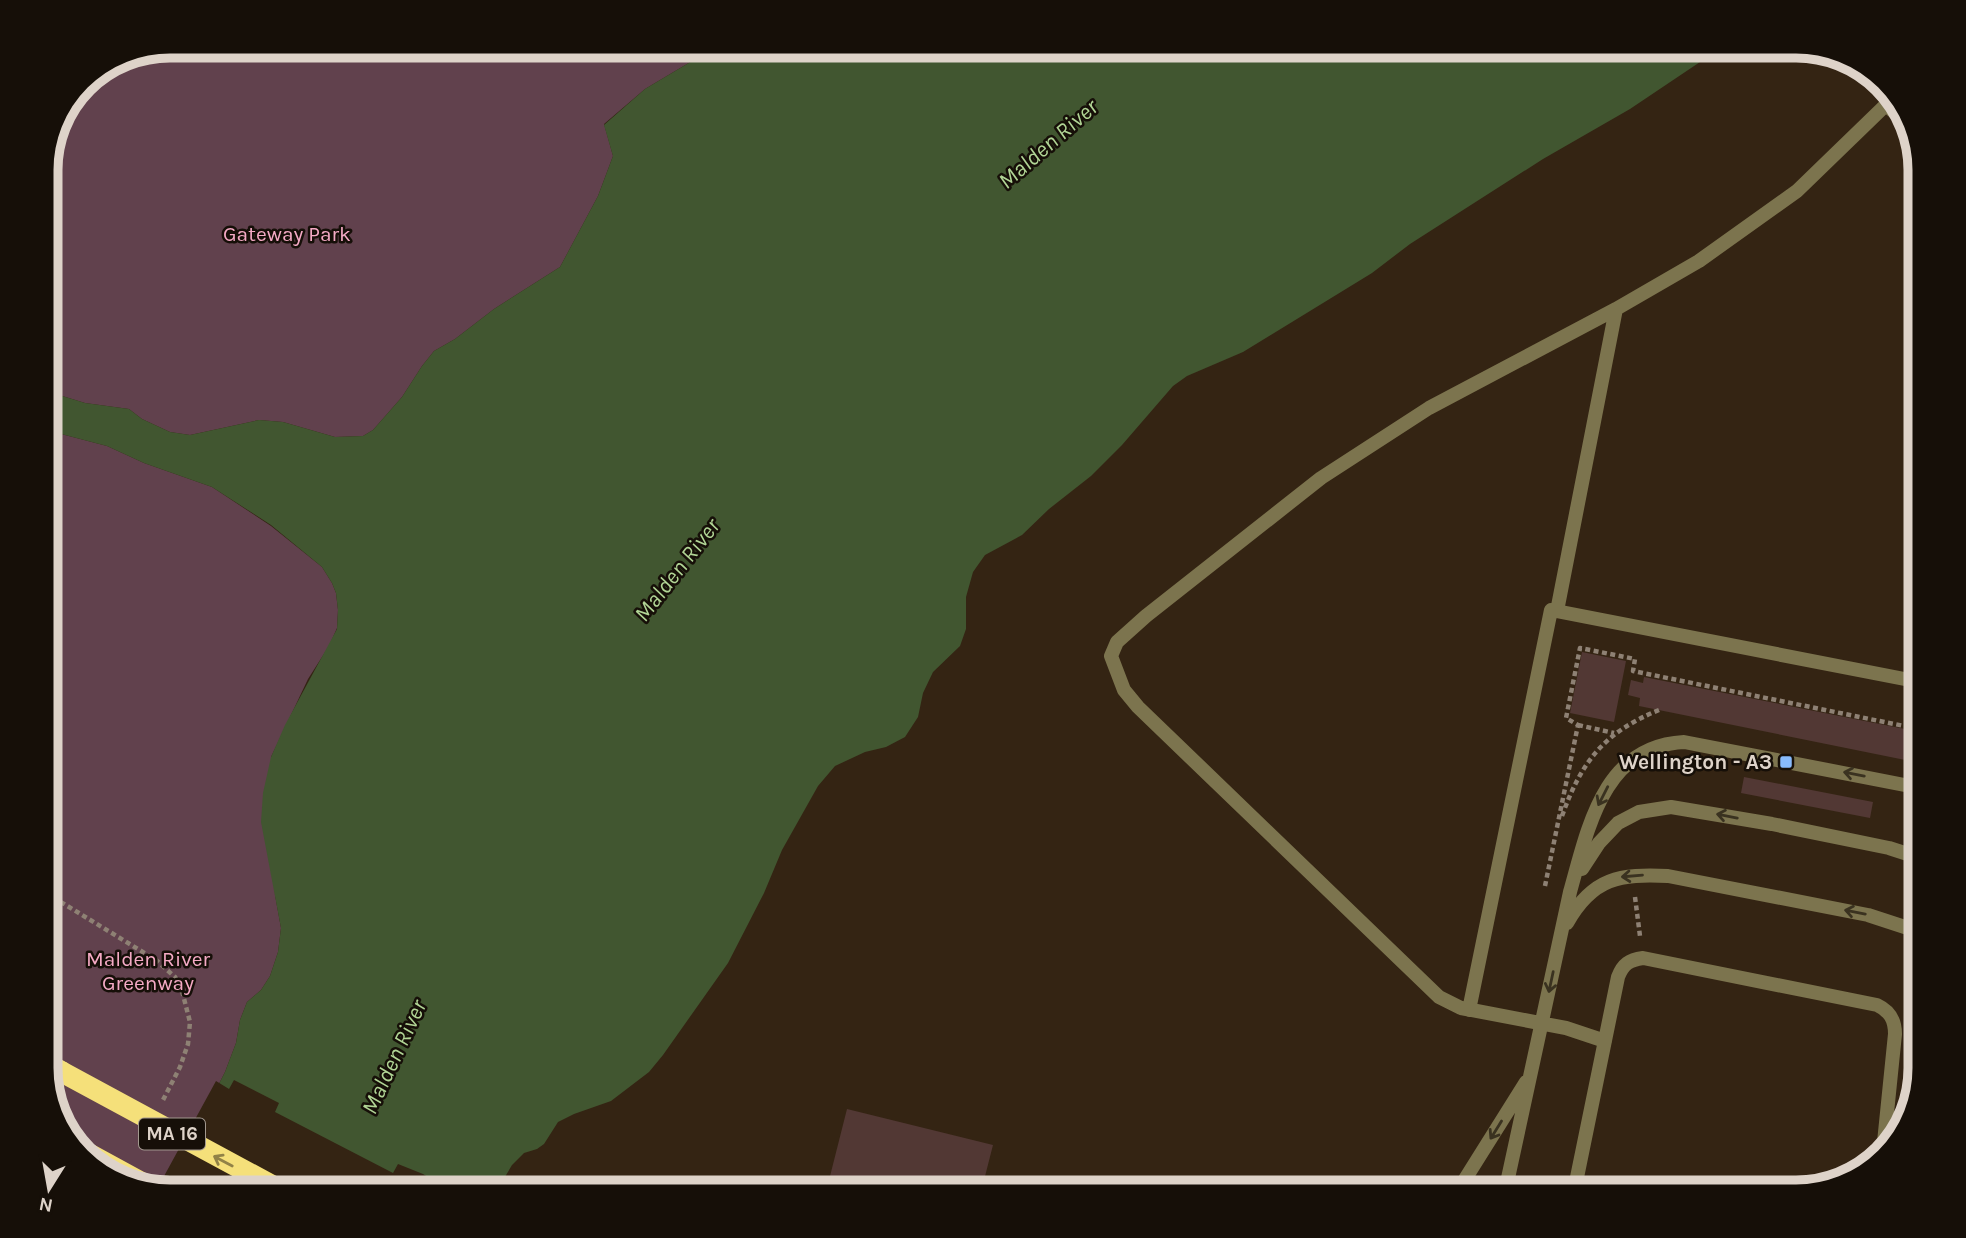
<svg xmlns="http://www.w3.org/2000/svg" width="1966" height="1238" viewBox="0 0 1966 1238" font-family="Karla,sans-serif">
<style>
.green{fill:#61414d}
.water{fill:#415630}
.pier{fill:#342413}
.building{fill:#523834}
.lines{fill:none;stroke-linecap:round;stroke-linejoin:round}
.path{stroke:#8e8174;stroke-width:4.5;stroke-dasharray:5 3.5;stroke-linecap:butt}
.lane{stroke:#7c744e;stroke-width:14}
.highway{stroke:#f5e07a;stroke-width:21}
.highway-bridge{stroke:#f5e07a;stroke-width:21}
.oneway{stroke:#3a3220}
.oneway2{stroke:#918247}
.poi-dot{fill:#88bbfc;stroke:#160f08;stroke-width:2.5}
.labels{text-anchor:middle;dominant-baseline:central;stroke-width:5;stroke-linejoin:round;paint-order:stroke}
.shield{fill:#160f08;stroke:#a2988f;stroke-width:2}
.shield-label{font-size:19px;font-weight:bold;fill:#ded3c9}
.park-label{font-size:21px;fill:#f5aac5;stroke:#160f08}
.poi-label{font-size:21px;font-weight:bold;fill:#ded3c9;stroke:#160f08;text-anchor:end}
.water-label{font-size:23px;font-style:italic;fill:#b1d595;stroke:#160f08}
.rim{fill:none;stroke:#ded3c9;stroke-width:9}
</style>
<rect width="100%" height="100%" fill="#342413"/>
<path class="green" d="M170,46h539l-17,15 -47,28 -41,35 9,32 -15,40 -38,71 -66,42 -39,30 -21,12 -12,15 -20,31 -29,33 -10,6 -28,1 -52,-15 -24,-2 -69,15 -20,-3 -28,-13 -13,-10 -44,-6 -39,-12v-229l36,-80 41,-27z
M46,430l61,16 37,17 68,24 59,39 51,41 10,16 4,10 2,17 -1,18 -8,18 -21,33 -37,78 4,138 6,33 -3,24 -8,24 -9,14 -14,12 -7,18 -4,23 -11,29 -26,51 -38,67 -60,-18 -39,-42 -16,-54z"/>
<path class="water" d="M709,46h1009l-15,14 -73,49 -87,50 -133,85 -38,29 -129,79 -56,24 -14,10 -51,59 -31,31 -42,33 -27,26 -37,20 -12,17 -7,25v32l-6,17 -27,26 -10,21 -5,24 -13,20 -19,10 -21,5 -30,14 -17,20 -36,64 -18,43 -36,70 -65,92 -14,17 -38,29 -37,13 -16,8 -14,22 -7,5 -13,4 -12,12 -16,27h-326l-9,-2 38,-67 26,-51 11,-29 4,-23 7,-18 14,-12 9,-14 8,-24 3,-24 -20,-106 2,-29 8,-36 14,-32 52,-96 1,-19 -2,-17 -4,-10 -10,-16 -51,-42 -59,-38 -68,-24 -37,-17 -61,-16v-39l39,12 44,6 13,10 28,13 20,3 69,-15 24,2 52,15 28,-1 10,-6 29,-33 20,-31 12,-15 21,-12 39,-30 66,-42 38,-71 15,-40 -9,-31 41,-36 47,-28z"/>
<path class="pier" d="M234,1080l45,23 -4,9 118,61 5,-9 25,10 21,13 -2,5h-272l-13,-3 59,-108 13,8z"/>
<path class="building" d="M1582,652l44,9 -12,61 -44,-9z
M1644,677l276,55v31l-281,-57 1,-8 -12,-3 3,-15 12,3z
M1744,777l129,25 -3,16 -129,-25z
M847,1109l146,36 -12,47h-155z"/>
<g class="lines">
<path class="path" d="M1578,725l36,8
M1562,816c20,-56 43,-84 97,-106
M1545,886l33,-161 -12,-7 14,-70 55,11 -2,12 276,56
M46,893l110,67 19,17 6,10 9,35 -2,22 -8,23 -17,33
M1635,897l5,39
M559,1192c30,-14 61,-16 91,0"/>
<path class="lane" d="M1886,105l22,19
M1557,611l59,-302
M1582,869l17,-26 19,-20 21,-11 32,-5 101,17 117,24 31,10
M1567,923c26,-46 53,-49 101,-47l200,39 52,17
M1469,1010l82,-400 369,72
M1605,1041l-39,-13 -105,-20 -22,-11 -301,-290 -14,-17 -13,-34 6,-14 29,-26 175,-138 108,-70 187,-99 83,-48 98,-70 97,-94
M1457,1192l69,-110
M1505,1192l65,-300c18,-64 33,-146 114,-150l236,46
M1574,1192l44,-215c5,-13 11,-17 25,-19l234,47c13,6 18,15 18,29l-12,118"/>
<path class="highway" d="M46,1063l16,9"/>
<path class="highway-bridge" d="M62,1072l222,120
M80,1149l66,36"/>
</g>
<defs><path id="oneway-shaft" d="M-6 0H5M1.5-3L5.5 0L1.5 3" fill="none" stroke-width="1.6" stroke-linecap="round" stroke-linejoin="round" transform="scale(1.75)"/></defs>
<g class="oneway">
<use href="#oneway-shaft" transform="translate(1854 774) rotate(-169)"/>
<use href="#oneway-shaft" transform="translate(1603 796) rotate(117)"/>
<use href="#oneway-shaft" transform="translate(1727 816) rotate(-169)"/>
<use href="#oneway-shaft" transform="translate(1632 876) rotate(175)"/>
<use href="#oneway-shaft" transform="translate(1855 912) rotate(-169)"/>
<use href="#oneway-shaft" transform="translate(1551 982) rotate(102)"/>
<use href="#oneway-shaft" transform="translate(1496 1130) rotate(122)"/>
</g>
<use class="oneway2" href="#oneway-shaft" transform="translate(223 1161) rotate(-152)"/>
<rect class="poi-dot" x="1779" y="755" width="14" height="14" rx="3.5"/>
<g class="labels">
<rect class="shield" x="139" y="1118.5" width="66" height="31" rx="5"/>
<g class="shield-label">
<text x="172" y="1134">MA 16</text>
</g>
<g class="park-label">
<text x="287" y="234">Gateway Park</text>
<text x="148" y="959">Malden River<tspan x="148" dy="24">Greenway</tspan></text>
</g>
<g class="poi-label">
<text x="1772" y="762">Wellington - A3</text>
</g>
<g class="water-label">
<text transform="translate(1048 144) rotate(-41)">Malden River</text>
<text transform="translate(677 570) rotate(-52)">Malden River</text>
<text transform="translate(394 1057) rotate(-65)">Malden River</text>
</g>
</g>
<path d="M0 0H1966V1238H0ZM170 58H1796A112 112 0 0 1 1908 170V1068A112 112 0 0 1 1796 1180H170A112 112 0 0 1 58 1068V170A112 112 0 0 1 170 58Z" fill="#160f08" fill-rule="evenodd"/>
<path class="rim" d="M170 58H1796A112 112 0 0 1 1908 170V1068A112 112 0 0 1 1796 1180H170A112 112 0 0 1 58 1068V170A112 112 0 0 1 170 58Z"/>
<g transform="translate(49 1189) rotate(191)" stroke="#160f08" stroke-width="5" paint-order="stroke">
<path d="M0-5L12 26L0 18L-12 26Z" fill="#ded3c9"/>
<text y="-10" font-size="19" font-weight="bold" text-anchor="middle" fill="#ded3c9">N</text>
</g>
</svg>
